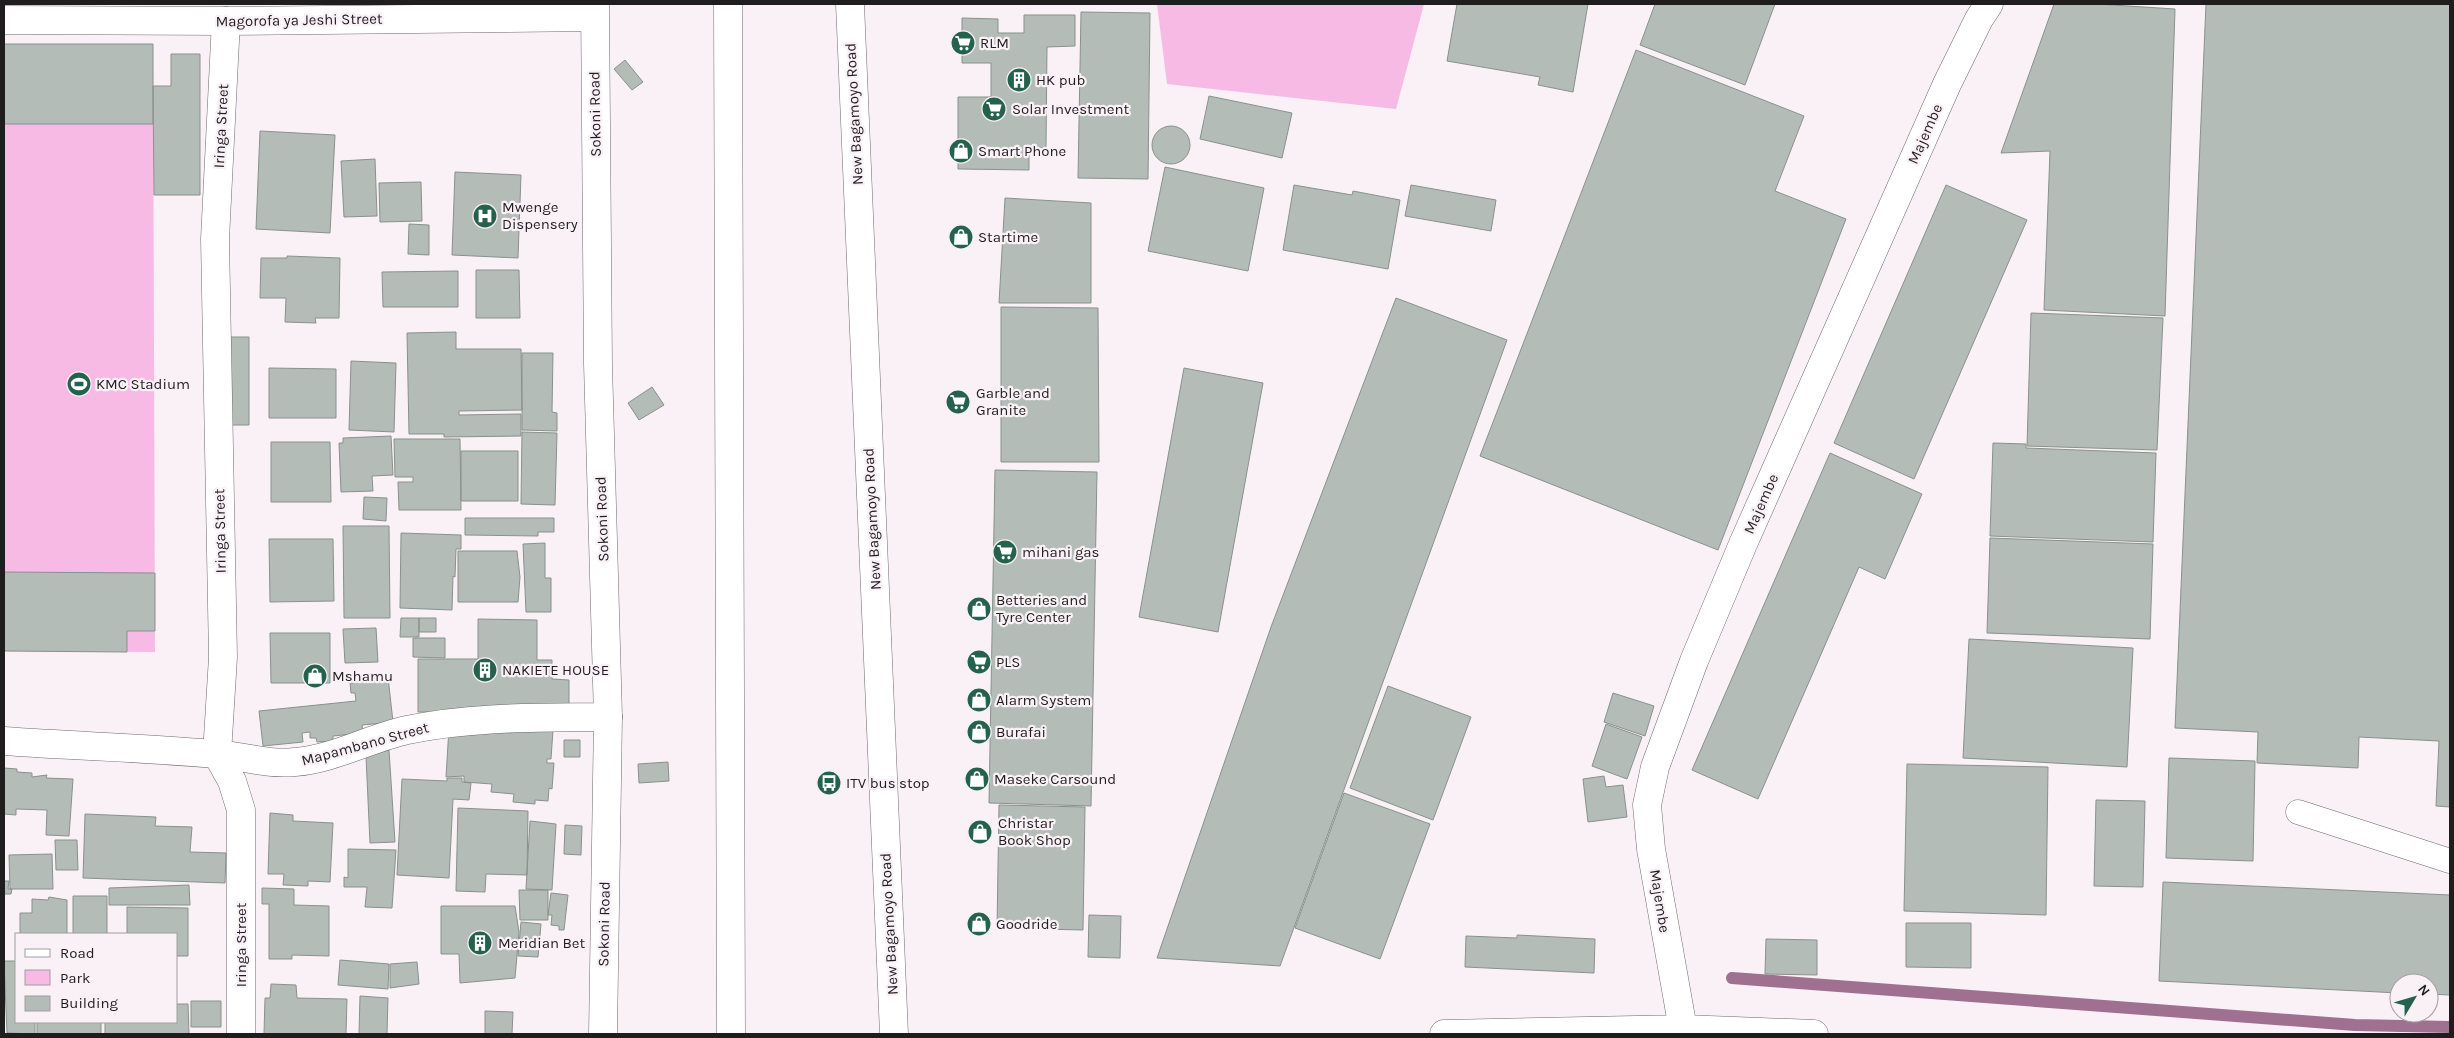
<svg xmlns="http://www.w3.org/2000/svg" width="2454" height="1038" viewBox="0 0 2454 1038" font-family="Karla,sans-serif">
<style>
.green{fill:#f7bae4}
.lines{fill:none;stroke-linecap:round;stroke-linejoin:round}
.stream{stroke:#a07091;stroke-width:12}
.building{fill:#b4bcb8;stroke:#89918d}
.lane-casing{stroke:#6f696d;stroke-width:25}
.street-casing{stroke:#6f696d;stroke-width:29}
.secondary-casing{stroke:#6f696d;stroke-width:29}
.highway-casing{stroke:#6f696d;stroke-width:29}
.lane{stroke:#fff;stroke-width:24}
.street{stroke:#fff;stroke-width:28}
.secondary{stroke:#fff;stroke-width:28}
.highway{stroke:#fff;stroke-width:28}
.labels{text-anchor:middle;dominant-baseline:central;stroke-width:4.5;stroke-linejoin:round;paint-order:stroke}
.street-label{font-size:15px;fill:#201d1f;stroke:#f9f1f6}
.poi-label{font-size:15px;fill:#201d1f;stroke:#f9f1f6;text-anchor:start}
</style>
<rect width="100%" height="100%" fill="#f9f1f6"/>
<path class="green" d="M1157,4h267l-28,105 -229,-25z
M4,44h149l2,608 -151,-1z"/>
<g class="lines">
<path class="stream" d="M1732,978l623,47 95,2"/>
</g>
<path class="building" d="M1457,4h131l-15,88 -35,-7 2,-8 -93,-16z
M1655,4h120l-30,81 -105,-40z
M2054,4h42l79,5 -10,307 -121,-6 6,-159 -49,2z
M2206,4h244v803l-14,-1 3,-65 -80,-4 -1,31 -101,-5 1,-31 -83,-4z
M1081,12l69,1 -2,166 -70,-1z
M1024,15h51v31l-28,1 -1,101h-17v22l-71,-1v-72h33v-34h-29v-45l36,1v14h26z
M4,44h149v80h-149z
M1636,50l168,66 -29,75 71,28 -128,331 -238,-94z
M171,54h29v141h-46l-1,-109h18z
M625,60l18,22 -11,8 -18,-21z
M1209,96l83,17 -10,45 -82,-19z
M1152 145a19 19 0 1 1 38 0a19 19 0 1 1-38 0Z
M260,131l75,4 -5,98 -74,-4z
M375,159l2,57 -33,1 -3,-56z
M1165,167l99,21 -16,83 -100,-20z
M455,172l66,3 -3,83 -66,-3z
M421,182l1,39 -42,1 -1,-39z
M1294,185l58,10 1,-4 47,9 -12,69 -105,-19z
M1411,185l85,15 -5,31 -86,-15z
M1946,185l81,35 -113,259 -80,-36z
M1005,198l86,5v100h-92z
M409,224l20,1v30l-21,-1z
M287,256l53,2 -1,60h-24l1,5 -31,-1 1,-24h-26l1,-40h26z
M476,270h43l1,48h-44z
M458,271v36h-75l-1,-35z
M1396,298l111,42 -227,626 -123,-8 114,-331z
M1001,307l97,1 1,154h-98z
M2031,313l132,5 -6,132 -130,-4z
M456,332v17h65l1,61 -63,1v4l62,-1v22l-77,1v-3h-35l-2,-101z
M227,337h22v88h-22z
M522,353h31l-1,59 5,1v18l-35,-1z
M351,361l45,2 -2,69 -45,-2z
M269,368l67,1v49h-67z
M1184,368l79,15 -45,249 -79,-15z
M652,387l12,18 -25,15 -11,-17z
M522,432l35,1 -2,72 -34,-1z
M391,436l2,39 -21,1 1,15 -32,1 -2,-49h4v-5z
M394,439h66l1,71h-62l-1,-28h15v-5h-18z
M271,442h59l1,60h-60z
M1993,443l33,1v4l130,5 -3,89 -163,-6z
M461,451h57v50h-57z
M1830,453l92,41 -37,85 -26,-12 -101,232 -66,-29z
M995,470l102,2 -6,334 -102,-3z
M364,497l23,1 -1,23 -23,-2z
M465,518h89v14h-16v4l-73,-1z
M343,526h46l1,92h-46z
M401,533l60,2v14h-5l-1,28 -2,-1 -1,34 -52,-2z
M1990,538l163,6 -3,95 -163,-6z
M269,539h64l1,62 -64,1z
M545,543v35h6v34h-25l-3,-68z
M458,551h59l3,26 -2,25h-60z
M4,572l151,1v58h-28v21l-123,-1z
M401,618h18v19h-19z
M419,618h17v14h-17z
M478,619l59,1v40h15v19l17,1v33l-151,-1v-53h60z
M376,628l2,34 -33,1 -2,-34z
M270,633h60v50h-59z
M413,638h32v20l-32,-1z
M1969,639l164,9 -6,119 -164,-9z
M388,677l5,45 -31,3 1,8 -30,3v5l-16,1 -1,-4h-6v-6l-8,1 1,9 -40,4 -4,-35 97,-10 -1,-8h-4l-1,-10h5l-1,-3z
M1388,686l83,31 -38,103 -83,-32z
M1613,693l41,13 -9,30 -41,-14z
M1606,724l36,13 -15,42 -35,-13z
M513,727l40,3 -2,29h-4v4h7l-2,26 -3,-1 -1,13 -13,-1v4l-22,-2 1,-8 -23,-2 1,-8 -28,-2v-6l-18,1 3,-49 63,5z
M564,740h16v17h-16z
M389,750l6,92 -25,1 -4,-87z
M2169,758l86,3 -2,100 -87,-3z
M668,762l1,19 -30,2 -1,-19z
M1907,764l141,3 -2,148 -142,-4z
M4,768l13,1v3l15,1v4l15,-2 -1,3 27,1 -4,57 -23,-1 1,-25 -31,-1v6l-12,-1z
M1604,776l2,11 17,-2 4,32 -39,5 -5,-43z
M447,778h15v4l9,1 -2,17 -16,-1 -4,79 -52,-3 5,-96 45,2z
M1344,793l86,31 -50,135 -85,-31z
M2096,800l49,1 -2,86 -49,-1z
M999,805l86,2 -2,123 -86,-2z
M458,808l70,3 -1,64 -41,-1 -1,18 -29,-1z
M270,813l23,2v6l40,2 -3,59 -22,-1v5l-25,-1 1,-11h-16z
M85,814l71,3 -1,9 37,1 -2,25 36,1 -1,30 -142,-5z
M530,821l26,3 -4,66 -26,-1z
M565,825l17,1 -1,29 -17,-1z
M55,840h22l1,30h-22z
M348,849l48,1 -4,58 -27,-1 2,-20h-23v-10l4,1z
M52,854l1,35h-43l-1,-34z
M4,881h5l-1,8h4l-1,5h-7z
M2163,882l287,13v100l-21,-1v-11h-30v10l-240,-12z
M189,885l1,20h-81v-17z
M262,888l32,1v16l35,1v50l-37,-1v4h-23v-55h-7z
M519,890h29v30h-28z
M551,893l17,2 -4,35h-5v-4l-8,-1 1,-10h-4z
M73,896h34v38h-34z
M49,897l18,3v34h-47v-21h12v-14l16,1z
M441,906h74l4,26 -4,46 -55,5 -1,-29h-18z
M127,907l61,1v48h-12v-22h-49z
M1089,915l32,1 -1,42 -32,-1z
M521,922l20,2 -3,33 -20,-1z
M1906,923h65v45l-65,-1z
M1517,935l78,4 -1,34 -129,-6 1,-31 51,2z
M1766,939l51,1v35l-52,-1z
M340,960l49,4 -1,25 -50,-4z
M4,961h12v61h19v12l-28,-1z
M417,962l2,22 -29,4v-24z
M271,984l25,1 1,13 50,1 -1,35h-82l1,-36h5z
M360,996l28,2 -1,36h-28z
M191,1001h30v26h-30z
M176,1004h12l1,30h-84v-12h71z
M485,1011l28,1 -1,22h-27z
M37,1022h64v12h-64z"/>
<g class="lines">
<defs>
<path id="lane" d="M2298,812l152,49"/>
<path id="street" d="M226,21l-11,218 8,418 -6,97 15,27 9,29v224
M4,741c70,5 141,7 212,13 26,2 52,11 79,8 39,-3 75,-24 112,-32 66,-14 134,-12 201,-13"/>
<path id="secondary" d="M595,4l3,360 10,353 -5,317
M4,20l222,1 368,-4
M1683,1029l-32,-180 -4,-44 8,-38 39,-106 49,-117 204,-460 32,-65 10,-15
M1444,1034l239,-5 131,5"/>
<path id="highway" d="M728,4l3,1030
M850,4l44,1030"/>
</defs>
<use href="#lane" class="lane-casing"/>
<use href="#street" class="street-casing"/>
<use href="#secondary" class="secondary-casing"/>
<use href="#highway" class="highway-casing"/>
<use href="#lane" class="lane"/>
<use href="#street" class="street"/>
<use href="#secondary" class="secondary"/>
<use href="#highway" class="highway"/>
</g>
<defs>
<symbol id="supermarket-disc" viewBox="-11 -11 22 22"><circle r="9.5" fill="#24624e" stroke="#f9f1f6"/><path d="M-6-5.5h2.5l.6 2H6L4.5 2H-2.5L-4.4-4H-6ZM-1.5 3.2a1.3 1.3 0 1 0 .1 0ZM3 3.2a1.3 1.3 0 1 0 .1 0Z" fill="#fff"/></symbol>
<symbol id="building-disc" viewBox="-11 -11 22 22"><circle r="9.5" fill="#24624e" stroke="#f9f1f6"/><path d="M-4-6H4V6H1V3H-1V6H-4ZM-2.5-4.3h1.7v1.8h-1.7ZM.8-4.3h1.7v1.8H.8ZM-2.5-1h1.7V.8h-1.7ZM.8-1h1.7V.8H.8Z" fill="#fff"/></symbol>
<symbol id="shop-disc" viewBox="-11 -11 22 22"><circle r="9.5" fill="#24624e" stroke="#f9f1f6"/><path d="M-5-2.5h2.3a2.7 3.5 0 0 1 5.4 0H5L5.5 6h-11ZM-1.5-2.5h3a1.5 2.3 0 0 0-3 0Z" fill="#fff"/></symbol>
<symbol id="hospital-disc" viewBox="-11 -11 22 22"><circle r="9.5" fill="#24624e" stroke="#f9f1f6"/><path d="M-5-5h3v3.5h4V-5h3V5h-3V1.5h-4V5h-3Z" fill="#fff"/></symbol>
<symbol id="stadium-disc" viewBox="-11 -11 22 22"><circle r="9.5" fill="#24624e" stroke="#f9f1f6"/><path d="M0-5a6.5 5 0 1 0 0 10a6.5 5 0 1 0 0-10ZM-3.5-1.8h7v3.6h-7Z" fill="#fff"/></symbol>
<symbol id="bus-disc" viewBox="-11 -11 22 22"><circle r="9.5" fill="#24624e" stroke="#f9f1f6"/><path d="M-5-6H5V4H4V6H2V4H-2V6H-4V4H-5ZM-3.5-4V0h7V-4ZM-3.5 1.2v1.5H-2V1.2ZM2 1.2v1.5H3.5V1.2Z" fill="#fff"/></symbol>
</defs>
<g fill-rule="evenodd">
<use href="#supermarket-disc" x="949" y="29" width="28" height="28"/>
<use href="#building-disc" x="1005" y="66" width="28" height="28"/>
<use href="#supermarket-disc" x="980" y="95" width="28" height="28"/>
<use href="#shop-disc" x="947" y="137" width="28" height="28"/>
<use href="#hospital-disc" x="471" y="202" width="28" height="28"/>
<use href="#shop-disc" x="947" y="223" width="28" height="28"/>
<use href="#stadium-disc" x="65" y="370" width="28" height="28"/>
<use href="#supermarket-disc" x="944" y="388" width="28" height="28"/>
<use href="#supermarket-disc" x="991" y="538" width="28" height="28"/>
<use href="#shop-disc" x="965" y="595" width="28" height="28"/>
<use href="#supermarket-disc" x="965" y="648" width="28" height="28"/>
<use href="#building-disc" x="471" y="656" width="28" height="28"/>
<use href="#shop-disc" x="301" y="662" width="28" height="28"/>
<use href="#shop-disc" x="965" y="686" width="28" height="28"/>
<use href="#shop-disc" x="965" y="718" width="28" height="28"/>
<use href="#shop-disc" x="963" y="765" width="28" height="28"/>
<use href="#bus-disc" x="815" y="769" width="28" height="28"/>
<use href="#shop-disc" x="966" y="818" width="28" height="28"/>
<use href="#shop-disc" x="965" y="910" width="28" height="28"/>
<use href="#building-disc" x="466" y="929" width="28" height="28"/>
</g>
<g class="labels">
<g class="street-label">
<text transform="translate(299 20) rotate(-1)">Magorofa ya Jeshi Street</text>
<text transform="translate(595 114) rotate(-91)">Sokoni Road</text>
<text transform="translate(854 114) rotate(-93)">New Bagamoyo Road</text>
<text transform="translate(221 126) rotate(-87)">Iringa Street</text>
<text transform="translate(1925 134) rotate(-66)">Majembe</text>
<text transform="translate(1761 504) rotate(-66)">Majembe</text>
<text transform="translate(602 519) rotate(-92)">Sokoni Road</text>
<text transform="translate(872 519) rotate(-93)">New Bagamoyo Road</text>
<text transform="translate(220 531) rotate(-91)">Iringa Street</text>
<text transform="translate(365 744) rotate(-15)">Mapambano Street</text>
<text transform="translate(1660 901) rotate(81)">Majembe</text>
<text transform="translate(604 924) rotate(-89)">Sokoni Road</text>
<text transform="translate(889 924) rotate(-93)">New Bagamoyo Road</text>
<text transform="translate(241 945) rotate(-90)">Iringa Street</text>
</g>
<g class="poi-label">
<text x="980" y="43">RLM</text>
<text x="1036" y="80">HK pub</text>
<text x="1012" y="109">Solar Investment</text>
<text x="978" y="151">Smart Phone</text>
<text x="502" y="207">Mwenge<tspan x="502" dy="17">Dispensery</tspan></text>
<text x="978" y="237">Startime</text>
<text x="96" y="384">KMC Stadium</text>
<text x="976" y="393">Garble and<tspan x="976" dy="17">Granite</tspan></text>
<text x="1022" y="552">mihani gas</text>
<text x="996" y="600">Betteries and<tspan x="996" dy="17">Tyre Center</tspan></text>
<text x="996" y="662">PLS</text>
<text x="502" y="670">NAKIETE HOUSE</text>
<text x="332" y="676">Mshamu</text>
<text x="996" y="700">Alarm System</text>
<text x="996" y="732">Burafai</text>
<text x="994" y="779">Maseke Carsound</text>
<text x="846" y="783">ITV bus stop</text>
<text x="998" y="823">Christar<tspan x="998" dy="17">Book Shop</tspan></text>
<text x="996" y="924">Goodride</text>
<text x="498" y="943">Meridian Bet</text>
</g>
</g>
<rect width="2454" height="1038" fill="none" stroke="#201d1f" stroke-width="10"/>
<rect x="15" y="933" width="162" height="90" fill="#f9f1f6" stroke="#a29ca0"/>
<rect x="25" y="949" width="25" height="8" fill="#ffffff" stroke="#a29ca0"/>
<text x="60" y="958" font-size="15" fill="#201d1f">Road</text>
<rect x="25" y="970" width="25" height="15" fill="#f7bae4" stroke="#a29ca0"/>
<text x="60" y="983" font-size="15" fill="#201d1f">Park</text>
<rect x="25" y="996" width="25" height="15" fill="#b4bcb8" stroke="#a29ca0"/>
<text x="60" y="1008" font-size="15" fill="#201d1f">Building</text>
<g transform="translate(2414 998) rotate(52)"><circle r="24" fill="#f9f1f6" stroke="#a29ca0"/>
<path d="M0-4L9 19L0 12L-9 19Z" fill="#24624e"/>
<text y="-8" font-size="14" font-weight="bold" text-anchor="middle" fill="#201d1f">N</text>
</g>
</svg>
